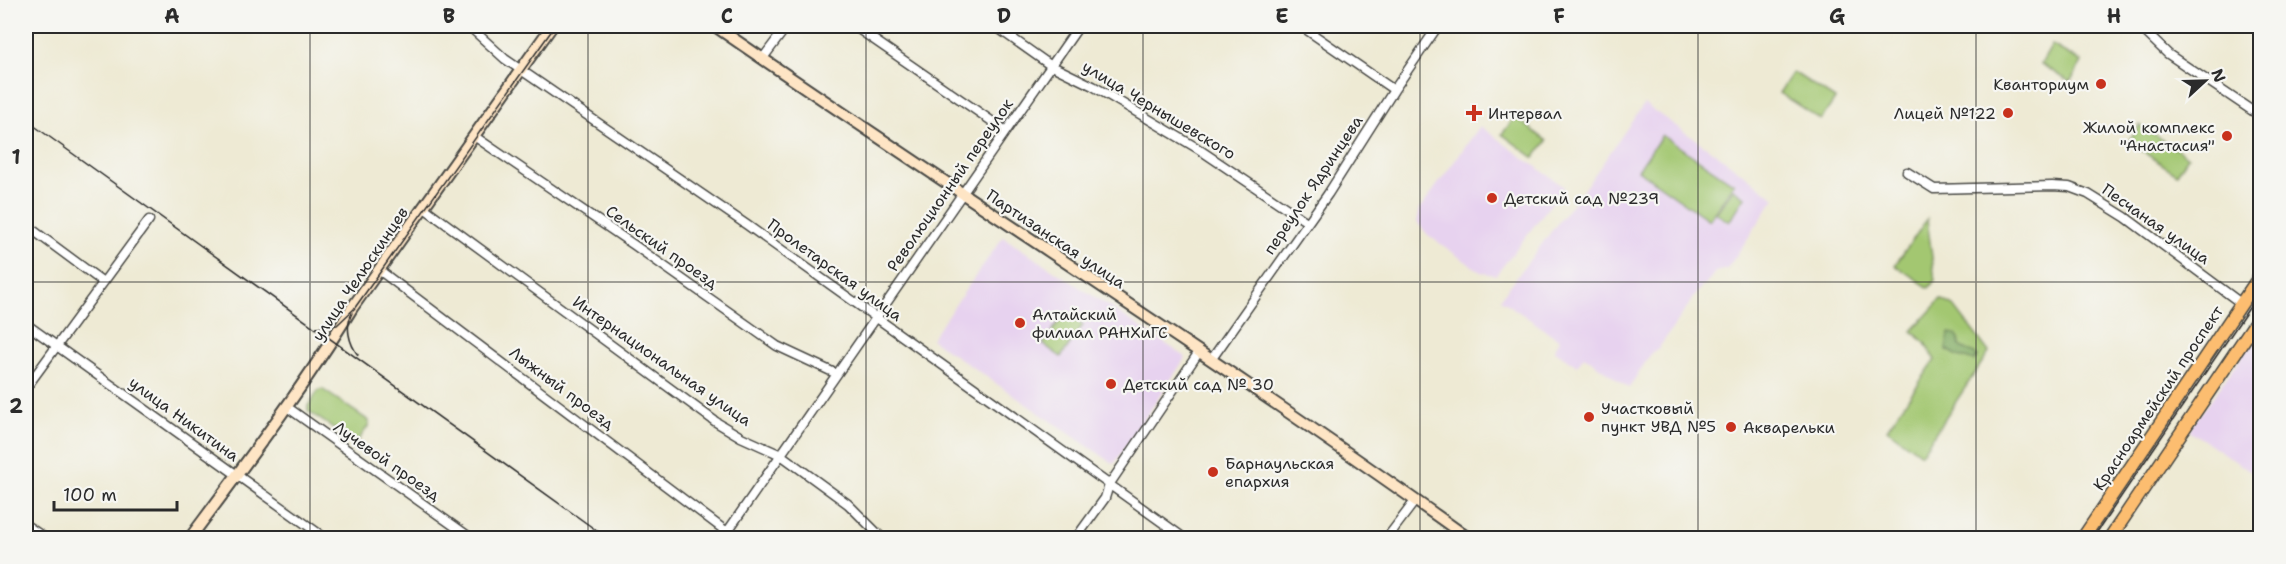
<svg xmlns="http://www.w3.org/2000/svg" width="2286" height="564" viewBox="0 0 2286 564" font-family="'Shantell Sans',sans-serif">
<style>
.built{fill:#e7d2ef}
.green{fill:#a3c771;stroke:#67794e;stroke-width:1.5}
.forest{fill:#82ac63;stroke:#566c47;stroke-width:1.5}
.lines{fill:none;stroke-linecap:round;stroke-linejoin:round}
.minor-casing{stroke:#484844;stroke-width:11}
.secondary-casing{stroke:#484844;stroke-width:14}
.primary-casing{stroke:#484844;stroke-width:15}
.minor{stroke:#fff;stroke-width:8}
.secondary{stroke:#fee5c5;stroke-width:10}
.primary{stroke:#fcbd6f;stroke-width:12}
.tram{stroke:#2b2b2b;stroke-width:1.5}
.grid{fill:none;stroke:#2b2b2b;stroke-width:1.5;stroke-opacity:0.55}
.poi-dot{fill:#c8321e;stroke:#f6f6f2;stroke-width:2}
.labels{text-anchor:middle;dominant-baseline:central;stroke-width:4.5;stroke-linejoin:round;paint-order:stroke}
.poi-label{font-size:16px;fill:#2b2b2b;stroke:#f6f6f2;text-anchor:start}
.street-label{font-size:16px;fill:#2b2b2b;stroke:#f6f6f2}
.neatline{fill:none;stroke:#2b2b2b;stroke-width:2}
.grid-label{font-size:20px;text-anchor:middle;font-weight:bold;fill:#2b2b2b}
</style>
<rect width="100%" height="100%" fill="#f6f6f2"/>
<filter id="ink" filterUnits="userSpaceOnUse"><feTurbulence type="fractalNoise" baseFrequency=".0167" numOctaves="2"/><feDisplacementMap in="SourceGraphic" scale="12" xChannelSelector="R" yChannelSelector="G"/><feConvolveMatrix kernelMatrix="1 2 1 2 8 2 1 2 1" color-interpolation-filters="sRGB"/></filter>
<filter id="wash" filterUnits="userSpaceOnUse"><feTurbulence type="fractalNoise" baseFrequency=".008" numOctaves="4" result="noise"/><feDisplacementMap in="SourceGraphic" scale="24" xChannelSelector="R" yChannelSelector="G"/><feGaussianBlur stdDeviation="1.35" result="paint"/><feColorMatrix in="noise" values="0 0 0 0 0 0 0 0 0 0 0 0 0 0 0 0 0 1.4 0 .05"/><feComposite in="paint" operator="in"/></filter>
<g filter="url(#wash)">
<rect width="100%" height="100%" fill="#eeead4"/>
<path class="built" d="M1644,104l74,51 57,43 -48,71 -12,3 -11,15 -2,-1 -44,63 -6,3 -23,36 -45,-32 -7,10 -23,-16 6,-10 -60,-41 95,-125z
M1480,126l84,61 -68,88 -14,-2 -54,-38 -11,-13 3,-13z
M1003,237l183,120 -72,107 -183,-125z
M2260,335v143l-71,-48 67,-93z"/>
<path class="green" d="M2052,45l30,17 -12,20 -29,-18z
M1793,72l42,27 -14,21 -42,-27z
M1515,117l32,24 -13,17 -32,-24z
M2140,125l48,32 -11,17 -49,-32z
M1662,135l72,49 -25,36 -71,-50z
M1733,189l12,8 -16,25 -13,-9z
M1927,219l8,61 -6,8 -34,-23z
M1941,299l13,7 35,46 -68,102 -34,-25 48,-69 -10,-17 -13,-12z
M1065,313l18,12 -22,32 -18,-13z
M322,389l47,32v4l-12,17 -4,-1 -45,-30v-5l10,-15z"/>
<path class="forest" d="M1949,333l6,1 4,5v7l19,10 -4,5 -16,-5 -12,-7z"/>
</g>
<g filter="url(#ink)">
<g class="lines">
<defs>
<path id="minor" d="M469,26l36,33 242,166 437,313
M854,26l152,105
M995,26l55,39 43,21 104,62 110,74
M1301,26l93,64
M2139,26l29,28 92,62
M763,58l24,-32
M474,136l160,109 143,101 60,28
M1907,172l27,17 118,-3 17,1 19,7 37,23 117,87
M423,207l293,215 25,15 40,18 67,49 34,34
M26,225l77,57
M379,270l348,262
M26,324l299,214
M1211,360l117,-166 66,-104 44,-64
M26,388l123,-168
M287,407l184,131
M26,525l19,13
M723,538l356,-512
M1076,538l29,-40 4,-13 90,-133
M1387,538l28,-37"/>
<path id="secondary" d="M715,26c250,173 507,335 753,512
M190,538c56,-75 113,-150 162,-230l200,-282"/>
<path id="primary" d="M2083,538l177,-262
M2110,538l150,-222"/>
</defs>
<use href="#minor" class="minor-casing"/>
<use href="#secondary" class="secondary-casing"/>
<use href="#primary" class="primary-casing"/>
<use href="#minor" class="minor"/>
<use href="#secondary" class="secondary"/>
<use href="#primary" class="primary"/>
<path class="tram" d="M26,120l581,418
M352,313c-7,14 -3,30 6,42
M316,328l21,-3 17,-16 201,-283
M2093,538l167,-246"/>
</g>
</g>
<path class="grid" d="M310,26v512M588,26v512M866,26v512M1143,26v512M1420,26v512M1698,26v512M1976,26v512M26,282h2234"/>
<g class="poi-dot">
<circle cx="2101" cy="84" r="6"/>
<path d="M1471 104h6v6h6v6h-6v6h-6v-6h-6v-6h6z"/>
<circle cx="2008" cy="113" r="6"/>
<circle cx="2227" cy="136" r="6"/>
<circle cx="1492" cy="198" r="6"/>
<circle cx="1020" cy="323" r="6"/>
<circle cx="1111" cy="384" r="6"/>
<circle cx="1589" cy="417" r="6"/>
<circle cx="1731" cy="427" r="6"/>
<circle cx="1213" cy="472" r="6"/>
</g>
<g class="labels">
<g class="poi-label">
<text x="2089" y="84" text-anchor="end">Кванториум</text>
<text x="1488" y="113">Интервал</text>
<text x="1996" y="113" text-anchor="end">Лицей №122</text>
<text x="2215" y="127" text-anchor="end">Жилой комплекс<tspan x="2215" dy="18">"Анастасия"</tspan></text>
<text x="1504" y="198">Детский сад №239</text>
<text x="1032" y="314">Алтайский<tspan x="1032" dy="18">филиал РАНХиГС</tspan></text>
<text x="1123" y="384">Детский сад № 30</text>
<text x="1601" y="408">Участковый<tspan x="1601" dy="18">пункт УВД №5</tspan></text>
<text x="1743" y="427">Акварельки</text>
<text x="1225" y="463">Барнаульская<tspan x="1225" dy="18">епархия</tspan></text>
</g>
<g class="street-label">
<text transform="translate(1159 110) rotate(31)">улица Чернышевского</text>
<text transform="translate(950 185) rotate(-55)">Революционный переулок</text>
<text transform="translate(1313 185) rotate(-56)">переулок Ядринцева</text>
<text transform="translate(2156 224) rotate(35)">Песчаная улица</text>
<text transform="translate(1056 239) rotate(34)">Партизанская улица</text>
<text transform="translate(662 247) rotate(35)">Сельский проезд</text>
<text transform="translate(835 270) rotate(36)">Пролетарская улица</text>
<text transform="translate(360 274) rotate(-56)">улица Челюскинцев</text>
<text transform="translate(662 361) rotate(35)">Интернациональная улица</text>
<text transform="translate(562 388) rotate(37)">Лыжный проезд</text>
<text transform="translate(2158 398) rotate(-56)">Красноармейский проспект</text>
<text transform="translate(184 419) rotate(36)">улица Никитина</text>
<text transform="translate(387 461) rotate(35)">Лучевой проезд</text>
</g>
</g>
<rect width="2286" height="564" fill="none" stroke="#f6f6f2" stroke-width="66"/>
<g transform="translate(2205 81) rotate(68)" stroke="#f6f6f2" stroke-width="4.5" paint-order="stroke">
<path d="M0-4.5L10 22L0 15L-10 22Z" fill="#2b2b2b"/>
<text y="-9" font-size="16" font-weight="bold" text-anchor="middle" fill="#2b2b2b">N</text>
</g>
<path d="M54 501v9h123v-9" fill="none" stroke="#2b2b2b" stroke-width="3"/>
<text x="63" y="501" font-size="18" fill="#2b2b2b" stroke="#f6f6f2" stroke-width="4.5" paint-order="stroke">100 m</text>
<rect x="33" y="33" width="2220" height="498" class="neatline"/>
<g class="grid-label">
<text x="172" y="23">A</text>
<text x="449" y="23">B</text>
<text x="727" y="23">C</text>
<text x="1004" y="23">D</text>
<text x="1282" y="23">E</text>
<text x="1559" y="23">F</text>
<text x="1837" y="23">G</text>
<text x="2114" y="23">H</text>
<text x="16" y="164">1</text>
<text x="16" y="413">2</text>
</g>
</svg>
